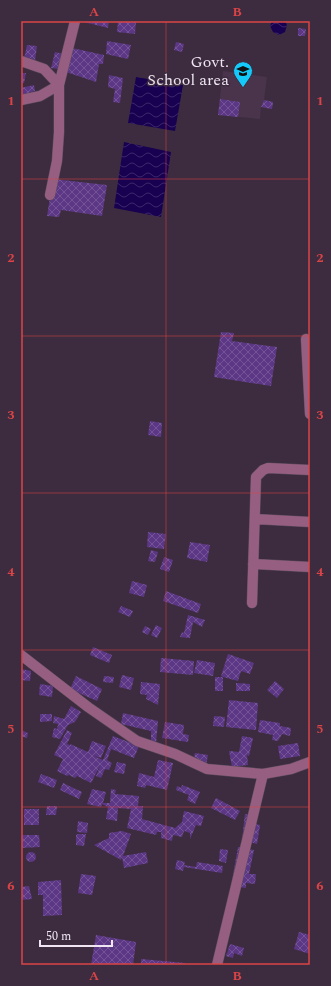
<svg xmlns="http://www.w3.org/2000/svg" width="331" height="986" viewBox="0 0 331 986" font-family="Spectral,serif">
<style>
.built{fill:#49344c}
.water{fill:url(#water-waves)}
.building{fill:url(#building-cross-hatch)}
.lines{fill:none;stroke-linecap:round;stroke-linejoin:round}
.minor-casing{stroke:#5a4a5c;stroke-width:11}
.minor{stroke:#965f81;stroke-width:10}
.grid{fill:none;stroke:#da4446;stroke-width:1;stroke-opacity:0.55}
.labels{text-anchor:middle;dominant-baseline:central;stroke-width:3;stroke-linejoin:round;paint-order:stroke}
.poi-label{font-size:16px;fill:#f0e5f2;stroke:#3d2c3f;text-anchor:end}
.neatline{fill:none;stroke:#da4446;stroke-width:1.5}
.grid-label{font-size:13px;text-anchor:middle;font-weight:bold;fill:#da4446}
</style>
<defs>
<pattern id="water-waves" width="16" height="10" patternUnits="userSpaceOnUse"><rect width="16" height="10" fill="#180150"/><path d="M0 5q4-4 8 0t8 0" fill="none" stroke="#3a266a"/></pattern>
<pattern id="building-cross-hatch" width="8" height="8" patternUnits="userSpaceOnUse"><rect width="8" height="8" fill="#5c3785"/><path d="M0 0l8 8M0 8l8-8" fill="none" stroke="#745497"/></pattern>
</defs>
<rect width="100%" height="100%" fill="#3d2c3f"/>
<path class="built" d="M223,71l44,6 -3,23 9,2 -1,7 -11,-2 -1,12 -42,-4z"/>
<path class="water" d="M272,21h13l2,4 -2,7 -6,3 -6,-3 -3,-6z
M136,77l47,8 -8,46 -47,-8z
M124,142l47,10 -10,65 -47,-9z"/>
<path class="building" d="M80,21h29l-1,7z
M118,21h18l-1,13 -18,-2z
M298,28l8,1 -1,7h-7z
M107,41l24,4 -3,14 -22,-5z
M176,42l8,2 -2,8 -8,-2z
M27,45l10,1 -2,15 -11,-2z
M72,48l32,7 -1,9h-4l-3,18 -30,-10z
M55,52l9,2 -5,15 -8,-1z
M21,73h5l-2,10h-3z
M109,75l14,3 -3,25 -7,-1 2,-13 -7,-2z
M34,85l1,6 -14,4v-7z
M220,99l20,3 -2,15 -20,-2z
M264,100l9,2 -1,7 -11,-2z
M53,179l54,6 -5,31 -41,-6 -2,7 -12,-1z
M221,332l13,1 -2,8 45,6 -6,39 -57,-9z
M150,421l12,2 -1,14 -13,-2z
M148,532l18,2 -2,15 -17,-2z
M190,542l20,3 -3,17 -20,-4z
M151,550l7,2 -3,10 -7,-1z
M164,557l9,3 -4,12 -9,-3z
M132,581l15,4 -3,12 -15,-4z
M166,591l35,13 -3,9 -35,-12z
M121,606l12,5 -3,6 -12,-5z
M188,615l17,5 -3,7 -9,-5 -3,16 -10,-1 2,-5 2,1z
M156,625l6,3 -5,10 -6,-3z
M145,626l6,3 -3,6 -6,-3z
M93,647l19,8 -3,8 -19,-8z
M228,654l26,9 -4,11 -9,-3 -3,10 -15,-4v14h-8v-14h8l-2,-1z
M161,658l33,3 -1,14 -33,-3z
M197,660l18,3 -2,13 -19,-3z
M21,669l10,2 -1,10 -9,-1z
M122,675l12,3 -3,12 -12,-3z
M76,676l26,13 -5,12 -27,-12z
M104,676l10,1 -1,6 -10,-1z
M275,681l9,8 -7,9 -10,-8z
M141,682l19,2 -2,21 -12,-6 1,-4 -7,-1z
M236,683l14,1v7h-14z
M40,684l13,2 -1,11 -13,-2z
M229,700l29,3 -2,27 -30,-3z
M71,706l10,6 -6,10 -7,3 -8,14 -8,-2 2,-9 3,1 1,-5 -5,-1 1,-7 10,3z
M123,713l35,8 -2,23 -5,-2v-11l-30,-7z
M40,714h12v7l-12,1z
M214,716l11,1 -1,10 -11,-1z
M260,720l20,3v3l11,2 -1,8 -8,-2 -4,7 -6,-1 1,-5 -15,-3z
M165,722l19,3 -1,9 6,1 -1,7 -26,-4z
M21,730l7,3 -1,5 -6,-2z
M67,730l5,3 -5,11 3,1v-1l18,8 4,-11 14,5 -5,12 -9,-3 11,5 10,-24 26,10 -5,12 -23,-9 -4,11 5,3 -3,7 -4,-1 -4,9 -5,-2 5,-12 -10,19 -14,-7 -2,2 -6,-3 -2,1 -10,-5 6,-12 -9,-4z
M242,736l11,2 -4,18 -2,-1 1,10 -16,2 -3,-16 10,1z
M298,743l2,13 -20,3 -2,-13z
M195,753l13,2 -2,11 -13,-3z
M158,760l15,3 -6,27 -21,-5 -1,3 -8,-2 2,-13 15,4z
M117,762l9,2 -2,10 -10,-2z
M41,774l16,6 -3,8 -16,-6z
M63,783l19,9 -3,7 -19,-9z
M182,785l18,7 -5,12 -8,-4 2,-5 -13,-5 1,-4 4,2z
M92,789l14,3 -3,11h7l1,-14 5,1 -1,4 24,2 -1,10h5l-1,13 33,9 7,-6 2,-11 20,5 -3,10 -5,-1 -6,14v-6l-6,-2 -2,6 -9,-2 -1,6 -11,-3v-6h-4l-1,3 -29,-7 4,-19 -13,-1 -1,13 -11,-2 2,-12 -6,-3 -1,3 -14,-3z
M216,798l24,13 -5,9 -24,-12z
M47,806h10l-1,9h-10z
M24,809h15v16h-15z
M245,814l12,2 -1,8 4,1 -3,19 -15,-4z
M78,821l10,2 -1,10 -10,-1z
M122,831l9,3 -8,22 23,-4 2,11 -24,5 -2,-11 -1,3 -27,-15 15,-7v-5z
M78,834h8l-2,12 -8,-1v-10z
M21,835h18l1,12 -19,1z
M238,847l16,3 -5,24h7l-1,10 -9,-1v5l-15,-2z
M220,849l8,1 -2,13 -7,-2z
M26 857a5 5 0 1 1 10 0a5 5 0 1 1-10 0Z
M177,860l8,2 -1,3 12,2 1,-5 26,4 -1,7 -38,-6 -1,4 -8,-2z
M81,874l15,2 -4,19 -14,-2z
M61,880l1,35 -19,1v-21h-5v-13z
M29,886l3,13 -11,1v-13z
M299,932l11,3v19l-16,-5z
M96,935l40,7 -3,23h-42z
M230,944l14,4 -2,8 -8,-3 -1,5 -7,-2z
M141,959l44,4v2h-44z"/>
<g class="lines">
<defs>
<path id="minor" d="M21,61l23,8 15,16v47l-2,29 -7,34
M21,100l19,-4 19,-11 16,-64
M306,339l4,75
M255,519l55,3
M253,564l57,3
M252,603l4,-126 7,-7 5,-2 42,2
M21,655l67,52 49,34 38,13 32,15 56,5 28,-5 19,-7
M217,965l46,-191"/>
</defs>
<use href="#minor" class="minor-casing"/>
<use href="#minor" class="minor"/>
</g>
<path class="grid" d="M166,21v944M21,179h289M21,336h289M21,493h289M21,650h289M21,807h289"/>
<defs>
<symbol id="school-pin" viewBox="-11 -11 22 30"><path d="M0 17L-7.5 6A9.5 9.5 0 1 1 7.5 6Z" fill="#14cafb" stroke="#3d2c3f"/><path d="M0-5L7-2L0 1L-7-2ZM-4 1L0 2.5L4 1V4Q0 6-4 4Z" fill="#111"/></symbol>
</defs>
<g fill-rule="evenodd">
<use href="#school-pin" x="232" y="60" width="22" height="30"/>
</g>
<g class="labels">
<g class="poi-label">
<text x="229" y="62">Govt.<tspan x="229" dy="18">School area</tspan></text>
</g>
</g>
<rect width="331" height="986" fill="none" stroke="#3d2c3f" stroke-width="44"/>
<path d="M40 940v6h72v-6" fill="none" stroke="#f0e5f2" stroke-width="2"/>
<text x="46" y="940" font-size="12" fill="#f0e5f2" stroke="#3d2c3f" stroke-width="3" paint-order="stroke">50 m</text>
<rect x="22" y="22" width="287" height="942" class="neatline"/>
<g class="grid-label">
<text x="94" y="16">A</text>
<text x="237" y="16">B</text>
<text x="11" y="105">1</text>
<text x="320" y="105">1</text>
<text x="11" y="262">2</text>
<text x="320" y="262">2</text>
<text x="11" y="419">3</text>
<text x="320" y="419">3</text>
<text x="11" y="576">4</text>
<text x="320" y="576">4</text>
<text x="11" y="733">5</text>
<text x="320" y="733">5</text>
<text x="11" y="890">6</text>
<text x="320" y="890">6</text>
<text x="94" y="980">A</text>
<text x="237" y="980">B</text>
</g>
</svg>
